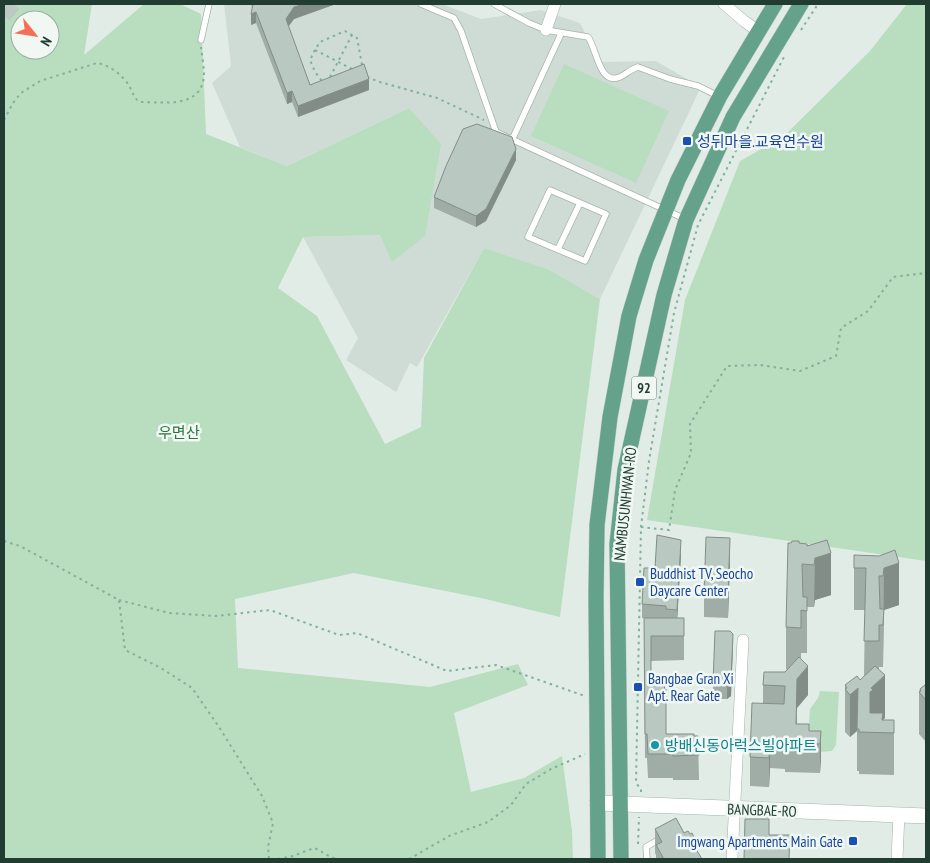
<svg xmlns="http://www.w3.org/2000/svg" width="930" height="863" viewBox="0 0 930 863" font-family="'PT Sans Narrow','Noto Sans KR',sans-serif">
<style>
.built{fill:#cfdcd5}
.green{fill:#b9ddbf;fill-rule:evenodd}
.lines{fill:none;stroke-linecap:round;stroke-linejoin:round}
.highway-tunnel{stroke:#bbc9c2;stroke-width:15;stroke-dasharray:15 8;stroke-linecap:butt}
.lane-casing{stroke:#a4b4ac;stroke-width:7}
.street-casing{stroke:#a4b4ac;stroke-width:12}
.secondary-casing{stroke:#9fb8ad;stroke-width:16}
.primary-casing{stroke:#c1c9c6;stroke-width:16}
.path{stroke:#81b09c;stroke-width:2;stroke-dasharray:2.5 4;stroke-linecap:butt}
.lane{stroke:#fff;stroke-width:5.5}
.street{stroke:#fff;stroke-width:11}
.secondary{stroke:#fff;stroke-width:15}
.primary{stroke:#65a28c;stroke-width:15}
.wall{fill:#9fada6}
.shaded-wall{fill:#828d87}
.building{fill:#b9c9c1;stroke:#828d87}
.transit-dot{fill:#1a4fb4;stroke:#f1f8f4;stroke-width:2}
.culture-dot{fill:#0f9aa8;stroke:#f1f8f4;stroke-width:2}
.labels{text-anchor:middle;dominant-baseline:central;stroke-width:5;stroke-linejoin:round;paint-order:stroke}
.shield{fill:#f1f8f4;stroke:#5f756c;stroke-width:1}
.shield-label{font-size:14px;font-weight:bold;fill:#213d32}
.transit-label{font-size:15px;fill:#164399;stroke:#f1f8f4;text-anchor:start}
.park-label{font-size:15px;fill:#2b7440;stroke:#f1f8f4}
.street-label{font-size:15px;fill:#213d32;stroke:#f1f8f4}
.culture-label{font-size:15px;fill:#0d838f;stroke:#f1f8f4;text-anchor:start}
</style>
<rect width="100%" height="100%" fill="#e1ece6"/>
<path class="built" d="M224,4h218l39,15 60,-9 39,13 20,39 56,-1 45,26 -101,212 -52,-30 -64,-21 -67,119 -7,-4 -14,29 -50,-32 12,-22 -55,-101 77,-2 29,-127 -122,58 -47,-19 -28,-64 19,-17z"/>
<path class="green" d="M4,4h88l-8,51 60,-51h36l21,10 5,120 81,32 122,-58 32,36 -16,92 -33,26 -12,-27 -77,2 -25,51 39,28 68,128 36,-17 3,-69 60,-110 64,21 52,30 -40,318 -79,-19 -127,-25 -119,26 3,69 192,19 88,-23 10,21 -74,28 17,79 53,-14 38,-22 10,75 1,28h-569zM20,20h30v30h-30z
M907,4h19v557l-279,-41 38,-220 55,-139 43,-24 87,-86z
M564,64l105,47 -33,72 -105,-47z
M820,691l19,1 -3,53 -4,6 -12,1 -12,-14 2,-29 8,-11z"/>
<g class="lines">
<path class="highway-tunnel" d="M4,16l10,-12"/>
<defs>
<path id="lane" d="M421,4l33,14 7,13 35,101 189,87
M494,4l35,19 17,7 42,7c9,12 11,49 32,40 6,-3 11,-8 18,-10l32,12 28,7 20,10
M201,40l8,-36
M512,140l48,-104
M550,190l56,24 -21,47 -57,-24z
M558,249l22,-46
M647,859l-1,-12 14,-8"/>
<path id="street" d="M724,4l20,17 14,10
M546,30l9,-26
M732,859l11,-219
M897,859l2,-45"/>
<path id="secondary" d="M597,803l329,13"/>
<path id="primary" d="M598,859l-2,-264 1,-70 13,-108 19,-101 17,-56 32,-80 42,-84 55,-92
M621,859l-4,-315 8,-74 39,-175 22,-75 47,-103 68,-113"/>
</defs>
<use href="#lane" class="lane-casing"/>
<use href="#street" class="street-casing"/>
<use href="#secondary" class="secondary-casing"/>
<use href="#primary" class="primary-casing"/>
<path class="path" d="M801,30l17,-26
M315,50l-5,10 5,12 7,9
M352,69l-37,-19 5,-8 25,-11 12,7 5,27
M330,77l22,-42
M367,77l13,5 57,16 47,22
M4,120l9,-17 8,-10 19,-12 57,-18c12,2 26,12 32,23 4,6 5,13 11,16 24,0 62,7 64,-27 0,-9 -2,-19 -3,-28
M641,527l28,3 6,-40 16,-37 -1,-29 37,-58 33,-1 40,6 36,-15 5,-28 27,-17 25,-34 33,-4
M4,541l16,5 99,54 6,50 36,18 31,20 27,39 43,69 11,27 -5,24 1,12
M119,600l50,13 47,3 54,-6 69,25 18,-2 90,38 49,-6 89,31
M641,792v-3l-5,-6 5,-256 8,-66 25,-148 24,-88 87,-170
M638,844l1,-27
M278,859l15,-3 21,-8c8,3 14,9 23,11
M409,859l40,-23 39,-14 23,-17 15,-21 25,-15 34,-15"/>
<use href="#lane" class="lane"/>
<use href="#street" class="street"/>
<use href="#secondary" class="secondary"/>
<use href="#primary" class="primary"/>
</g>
<path class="wall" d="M251,4h85l-42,15 -6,7 22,59 59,5 -71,27 -6,-15 -5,2 -31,-81 -5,2 1,-17z
M516,160l-30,61 -10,6 -42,-19v-11z
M799,543l8,1 24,51 -16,5 -1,7h-7v46h-6v7l7,35 -11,13v16l12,7h12l-1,42 -35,-1v-3l-15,-1 -1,19 -19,-1v-29l13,-54v-18l22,-13 2,-3h-1v-42z
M681,554l-4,64h7v42l-33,1v24l15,49 32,2 1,44h-26v-2h-25l-1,-20h-2l-1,-140h-2v-14l13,-36z
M879,556l20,49 -15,5 -1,57h-4v3l6,48 -2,2h11v55l-35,-1v-3h-2v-40l-7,6 -5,-5v-47l15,-5 4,-4 1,-66h-11v-42z
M730,562l-2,56 -24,-1v-23z
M733,651l-2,45 -4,3h-14v-16z
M926,684v58l-7,-8v-42l1,-3z
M655,829l29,4 6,1 7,12 1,7 4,6h-46v-4l-1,-2z"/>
<path class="shaded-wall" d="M304,4h32l-42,15 -8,11v-11l8,-12z
M256,12v11l-5,2v-11z
M369,79v11l-71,27v-11z
M292,91v11l-5,2v-11z
M516,149v11l-30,61 -10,6v-11z
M730,538v24l-2,56v-24z
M681,540v14l-4,70v-14z
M831,553v42l-16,5 -1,7 1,-49z
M899,563v42l-15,5 -1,57 1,-99z
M879,625v56l6,-6v43l-15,14v-40l1,-4 8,-7z
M733,634l-2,62 -4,3v-16z
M808,666v29l-11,13 -1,35 1,-64z
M858,688l-1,43 -7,6v-42z
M821,731v30l-1,12v-29z
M770,739v29l-1,19v-29z"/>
<path class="building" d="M253,4h51l-10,3 -8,12 24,66 54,-21 5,15 -71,27 -6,-15 -5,2 -31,-81 -5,2z
M477,124l35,13 4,12 -30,60 -10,7 -42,-19 12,-31 17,-37z
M657,535l24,5 -4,70 -11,-1v-3l-24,-2 2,-36h11z
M706,537l24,1 -2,56h-24z
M827,540l4,13 -16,5 -1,7 -12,-1 1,33h4v14l-6,-1v18l-15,-1 2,-84h3l1,-2h7v2l8,1v2z
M895,550l4,13 -15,5 -1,8h-4l1,33h4l-1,16h-4v16h-15l2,-73h-12v-13l25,1z
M644,618h40v18h-33v49h13l1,5 1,-1v45h28v2h4l1,19 -26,1v-2h-25l-1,-20h-2z
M715,631h15l3,3 -2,46 -4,3h-14z
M799,657l9,9 -11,13 -1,45h13v7h12l-1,13 -35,-1v-3l-15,-1 -1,19 -19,-1 2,-54 32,1 1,-18 -22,-1 1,-13h21z
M875,666l10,9 -14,13 2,2 -3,2v21h13l-1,7h12v13l-35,-1v-3h-2l1,-41 -8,7 -5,-6 2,-1 -2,-3 12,-9 3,4z
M926,684v16l-7,-8 2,-1 -1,-2z
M676,818l8,15 4,-2 2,3 2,-1 5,10h-1l2,4 -2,2 6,10h-38l-8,-14 6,-3 -7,-13z
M745,819h24v16h21l-1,24h-45z"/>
<g class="transit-dot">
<rect x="682" y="136" width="10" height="10" rx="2.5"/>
<rect x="635" y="577" width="10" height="10" rx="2.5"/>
<rect x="633" y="682" width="10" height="10" rx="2.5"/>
<rect x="848" y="836" width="10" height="10" rx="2.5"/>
</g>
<circle class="culture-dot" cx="655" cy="745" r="5"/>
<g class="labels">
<rect class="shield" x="631.5" y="376.5" width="25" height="23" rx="4"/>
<g class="shield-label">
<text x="644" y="388">92</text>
</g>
<g class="transit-label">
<text x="697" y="141">성뒤마을.교육연수원</text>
<text x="650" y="573">Buddhist TV, Seocho<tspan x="650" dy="17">Daycare Center</tspan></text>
<text x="648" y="678">Bangbae Gran Xi<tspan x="648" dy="17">Apt. Rear Gate</tspan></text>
<text x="843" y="841" text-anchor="end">Imgwang Apartments Main Gate</text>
</g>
<g class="park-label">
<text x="179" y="432">우면산</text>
</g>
<g class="street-label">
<text transform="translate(625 504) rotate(-84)">NAMBUSUNHWAN-RO</text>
<text transform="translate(762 810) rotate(2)">BANGBAE-RO</text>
</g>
<g class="culture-label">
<text x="665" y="745">방배신동아럭스빌아파트</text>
</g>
</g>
<rect width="930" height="863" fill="none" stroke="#213d32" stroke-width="10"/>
<g transform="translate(35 35) rotate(120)"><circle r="24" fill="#f1f8f4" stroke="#9eada6"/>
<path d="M0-4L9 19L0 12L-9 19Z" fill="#f46e57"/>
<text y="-8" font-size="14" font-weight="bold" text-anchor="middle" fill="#213d32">N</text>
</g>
</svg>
